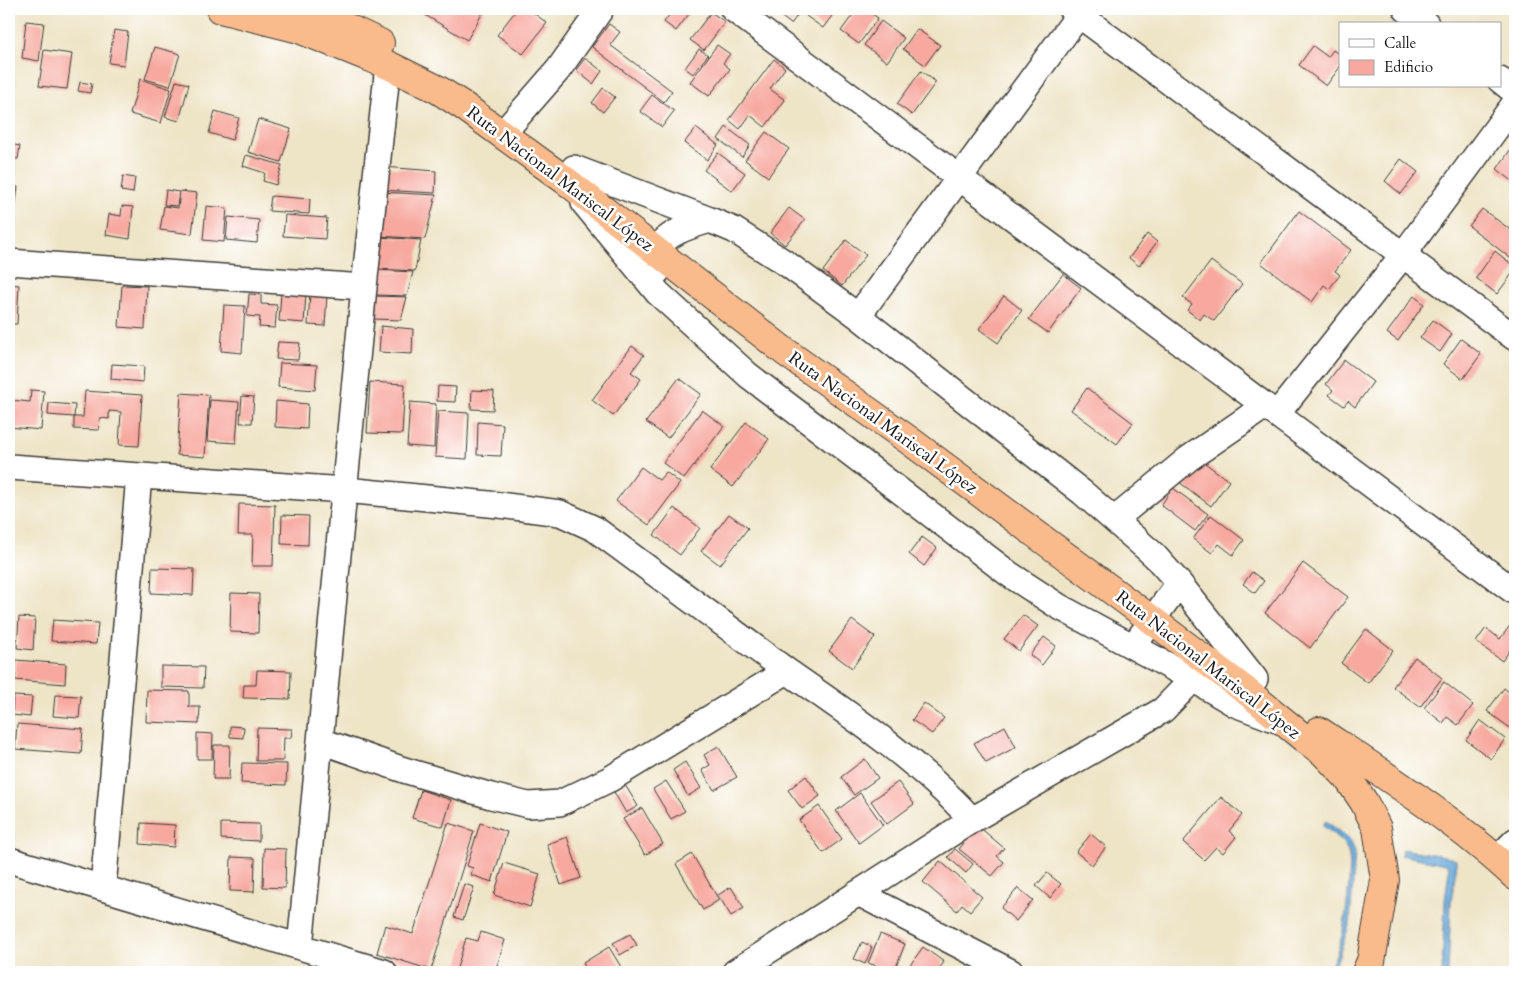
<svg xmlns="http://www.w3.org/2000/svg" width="1524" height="981" viewBox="0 0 1524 981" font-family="Cardo,serif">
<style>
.water{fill:#65a6d8;stroke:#40617a}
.building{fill:#f7a89f}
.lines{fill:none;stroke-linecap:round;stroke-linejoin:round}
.minor-casing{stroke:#3c3a36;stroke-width:28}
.highway-casing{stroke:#3c3a36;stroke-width:30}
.minor{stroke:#fff;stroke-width:25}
.highway{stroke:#fabb8c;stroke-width:28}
.labels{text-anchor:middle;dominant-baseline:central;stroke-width:5;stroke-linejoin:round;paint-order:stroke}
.street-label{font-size:18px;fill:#1c1c1c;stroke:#fff}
</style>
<rect width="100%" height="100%" fill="#fff"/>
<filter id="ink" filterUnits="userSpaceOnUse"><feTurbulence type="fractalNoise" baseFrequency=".02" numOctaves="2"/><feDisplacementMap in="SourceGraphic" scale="10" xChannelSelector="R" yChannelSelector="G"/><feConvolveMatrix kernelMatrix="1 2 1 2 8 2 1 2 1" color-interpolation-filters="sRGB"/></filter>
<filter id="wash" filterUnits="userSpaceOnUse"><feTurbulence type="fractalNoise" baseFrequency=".0096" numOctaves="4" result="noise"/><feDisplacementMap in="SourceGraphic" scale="20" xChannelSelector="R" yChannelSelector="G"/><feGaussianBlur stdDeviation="1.12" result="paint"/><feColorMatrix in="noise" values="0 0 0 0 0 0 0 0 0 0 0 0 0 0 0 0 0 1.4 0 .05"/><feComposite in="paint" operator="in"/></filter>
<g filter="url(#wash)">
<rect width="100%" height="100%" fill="#eee4c6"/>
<path class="water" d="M1326,821l25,20 4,11 -5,71 -17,49h-6c17,-26 19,-59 22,-89 0,-9 2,-22 -1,-31 -3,-11 -18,-20 -26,-27z
M1402,849l49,8 5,3v9l-5,33 -3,70h-6l3,-71 4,-32 -3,-5 -45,-9z"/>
<g id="blocks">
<path class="building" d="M422,9h63l-18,31 -47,-28z
M517,9h11l19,14 -24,31 -26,-19z
M674,9h8l7,5 -13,17 -12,-9z
M771,9h31l-11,15z
M811,9h26l-14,19 -17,-12z
M857,9h8l13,9 -19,26 -18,-13z
M711,12l14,10 -21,28 -14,-10z
M26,21l18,2 -5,38 -17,-3z
M881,21l23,17 -17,24 -23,-17z
M609,24l11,8 -10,13 62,46 -8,11 -72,-55z
M917,29l23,16 -15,20 -22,-16z
M114,30l14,2 -4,33 -15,-2z
M717,45l13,9 -7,9 7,6 -21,27 -19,-14z
M1313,46l15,11 5,-7 7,5v12l-14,19 -27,-21z
M155,47l25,7 -10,32 -25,-7z
M699,49l9,6 -15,19 -8,-6z
M44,50l28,4 -5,35 -28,-3z
M585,58l17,13 -9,13 -17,-14z
M774,59l11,9 -15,21 15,11 -20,27 -15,-12 -10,14 -11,-9z
M921,71l15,11 -24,33 -15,-11z
M140,79l31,10 -10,34 -31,-9z
M176,81l13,3 -10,37 -14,-4z
M80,82l12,2 -2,9 -12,-2z
M603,88l12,9 -12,15 -11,-9z
M652,95l22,16 -12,16 -22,-16z
M215,111l24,7 -7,22 -23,-7z
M258,119l33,10 -10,33 -33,-10z
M726,127l24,18 -8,12 -24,-18z
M696,128l22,17 -11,15 -23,-17z
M766,132l23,17 -21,28 -23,-17z
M9,144l11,2 -2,13 -9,-1z
M1513,146l2,2v35l-18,-14z
M718,153l27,20 -13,18 -28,-21z
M246,155l36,10 -6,20 -13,-4 2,-8 -22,-7z
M1401,159l17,13 -17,22 -16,-13z
M383,167l53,4 -1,22 -54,-3z
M123,176l12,2 -2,15 -12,-2z
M9,186l9,1 -5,37 -4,-1z
M166,190l13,2 -2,14 -13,-1z
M180,191l17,2 -5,41 -32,-4 4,-24 14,2z
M381,192l55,3 -11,44 -46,-3z
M271,196l39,3 -1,15 -40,-3z
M122,206l11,1 -3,32 -24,-4 3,-21 12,2z
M206,206l21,2 -3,34 -21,-2z
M789,208l16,12 -20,25 -15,-12z
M1482,209l33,24 -1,28 -45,-35z
M1299,211l52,39 -16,21 5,4 -11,14 -5,-4 -12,17 -51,-39z
M285,215l42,3 -2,21 -42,-3z
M228,217l31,3 -2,23 -31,-3z
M1147,234l10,8 -18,24 -10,-8z
M379,237l42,3 -6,31 -38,-2z
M846,240l20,15 -24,31 -19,-15z
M1495,251l20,16v3l-18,24 -21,-16z
M1211,261l31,23 -28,37 -10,-7 -4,6 -13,-10 5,-6 -9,-6z
M377,270l36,2 -6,24 -31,-1z
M1063,274l18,14 -33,45 -19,-14z
M9,284l10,1 -2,39h-8z
M122,285l25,1 -2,43 -26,-2z
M281,293l25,1 -2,29 -25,-2z
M310,293l17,2 -2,31 -17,-1z
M249,294l12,1v9l16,1 -2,23 -16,-1 1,-10 -13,-1z
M376,296l31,1 -6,23 -27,-1z
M1004,296l18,14 -24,33 -19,-14z
M1414,296l10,8 -26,37 -11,-8z
M224,305l21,1 -3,47 -21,-2z
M1433,320l19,14 -12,18 -20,-14z
M381,326l32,3 -1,25 -33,-2z
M1461,339l20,15 -18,25 -20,-15z
M278,342l22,1 -2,17 -22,-1z
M632,346l12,9 -13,17 10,7 -28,37 -21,-16z
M1344,360l29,22 -18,25 -7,-6 -4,5 -15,-11 4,-5 -7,-6z
M280,363l37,2 -2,25 -37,-3z
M112,364l32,2 -1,16 -32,-3z
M679,378l22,16 -33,44 -22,-16z
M370,382l35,2 -3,50 -35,-1z
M438,386l18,1 -1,15 -18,-1z
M1087,388l46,35 -16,21 -46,-34z
M31,390l13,1 -3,39 -32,-3v-25h2v-2l19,2z
M472,390l22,1 -1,19 -22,-1z
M85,391l57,4 -3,51 -20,-1 2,-33 -12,-1v8l-9,-1 -1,12 -25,-1v-12h9z
M181,393l28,2 -4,62 -28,-2z
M242,396l12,1 -2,26h-12z
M210,400l29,2 -3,41 -29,-2z
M276,401l32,3 -1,25 -32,-2z
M410,402l26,2 -2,44 -27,-2z
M49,403l26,2 -1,12 -26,-2z
M702,410l22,16 -40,53 -21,-16z
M438,411l31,2 -2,46 -32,-2z
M478,422l25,2 -2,32 -24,-1z
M746,422l23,17 -36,48 -23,-17z
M1197,457l32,24 -18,25 -32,-24z
M641,467l18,13 7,-8 14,11 -31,42 -33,-24z
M1173,488l35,26 -13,17 -34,-26z
M239,504l36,1 -2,61h-21l1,-31h-15z
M674,508l26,20 -20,27 -26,-20z
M729,514l19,14 -28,37 -19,-14z
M282,515l27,1 -1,29 -27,-1z
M1211,515l33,25 -11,15 -14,-11 -7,9 -19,-14z
M922,537l15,11 -13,18 -15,-12z
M1303,563l45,34 -38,51 -45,-35z
M152,568l42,1 -1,26 -42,-2z
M1252,572l12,9 -9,12 -12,-9z
M231,593l28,1 -1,39 -28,-1z
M1023,615l15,11 -19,25 -15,-12z
M19,617l16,1 -2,32 -16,-2z
M53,620l45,3 -2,21 -45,-3z
M852,620l23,17 -23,31 -23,-17z
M1512,623l3,2v18l-13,18 -26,-19 10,-14 14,11z
M1366,629l27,21 -25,33 -27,-20z
M1044,637l12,9 -14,19 -12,-10z
M1415,657l27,21 -22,29 -27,-20z
M16,660l50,4 -1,20 -50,-4z
M161,666l43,1 -1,21 -42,-1z
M257,670l34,1 -1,28 -47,-1 1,-13h12z
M1444,682l29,23 -15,20 -11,-8 -4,6 -19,-15z
M1504,688l11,9v24l-5,7 -23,-17z
M147,690l42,1v16h11l-1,17 -53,-2z
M55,695l26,1 -2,22 -26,-2z
M13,696l19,1 -2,20 -18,-2z
M924,703l20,15 -12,16 -20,-14z
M1480,720l25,19 -14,20 -25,-19z
M17,724l66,5 -2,25 -66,-5z
M230,726l14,1 -1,11 -13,-1z
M1005,726l11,21 -30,16 -12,-20z
M257,728l35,1 -1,9h-7l-1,23h-27z
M197,733l16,1 -1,25h-15z
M214,745h16l-1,34h-16z
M718,746l19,31 -23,13 -12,-20 8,-5 -6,-10z
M865,759l13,19 -24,17 -13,-18z
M685,762l16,26 -13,8 -15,-26z
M242,763l45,1 -1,21 -45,-2z
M806,776l14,20 -18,13 -14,-19z
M666,781l19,30 -14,8 -18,-30z
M898,782l16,22 -27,20 -16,-23z
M625,785l13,21 -12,7 -12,-21z
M421,790l30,10 -8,27 -31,-9z
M860,793l23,32 -24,18 -23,-32z
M1221,797l21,18 -13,16 7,6 -13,16 -7,-6 -12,13 -21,-18z
M819,806l23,33 -19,14 -24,-33z
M642,808l21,36 -18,11 -22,-36z
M141,823l34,2 -1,22 -34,-3z
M221,823l38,1v17l-38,-2z
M448,823l26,8 -43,139 -54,-17 8,-28 28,9z
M480,823l27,9 -15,50 -21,-7 2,-7 -6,-2z
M978,826l26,22 -7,8 7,6 -12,14 -33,-27z
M1091,834l15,13 -14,18 -16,-13z
M567,837l14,41 -20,7 -14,-41z
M264,848l22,1 -1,39 -22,-1z
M955,849l18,15 -7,9 -18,-16z
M692,854l27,46 -16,10 -27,-46z
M231,857l24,1 -1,34 -24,-1z
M940,861l42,36 -12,14 -8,-7 -5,7 -34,-29z
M504,863l36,11 -10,33 -36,-12z
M1047,873l14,11 -11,14 -14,-12z
M464,884l10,3 -11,33 -9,-3z
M731,887l13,21 -13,8 -13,-21z
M1018,888l15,12 -17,21 -15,-13z
M481,932l24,8 -10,32h-25l-13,-4 9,-30 12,3z
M630,934l7,11 -17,10 -7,-12z
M880,934l25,10 -11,28 -26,-9z
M862,942l10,5 -7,17 -11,-5z
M609,947l15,25h-36l-5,-9z
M923,947l21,15 -7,10h-32z"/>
</g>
</g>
<g filter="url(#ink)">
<use href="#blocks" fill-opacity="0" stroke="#3c3a36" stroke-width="1"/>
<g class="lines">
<defs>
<path id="minor" d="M733,9l782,583
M1071,9l444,329
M1406,9l20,15
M1500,80l15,12
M511,124l47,-54 43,-61
M574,168l136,52 24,10 53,34 71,52 225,177 71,62 25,28 76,96
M584,203l74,90 90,82 261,199 49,32 135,73 42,25 42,16
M9,262l355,25
M657,272c0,-6 -2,-15 0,-20 6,-19 36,-27 53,-32
M858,316l225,-307
M1277,414l126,-159 112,-152
M9,467l336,23 154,15 61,8 35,16 192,142 -177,108 -50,24 -32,2 -37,-9 -87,-26 -83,-29
M1114,520l74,-61 77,-53
M1140,637l39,-54
M787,671c65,45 132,90 185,149
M1497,859l18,-18
M9,860l375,112
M103,888l36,-412
M858,893l153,79
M300,947l64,-660 24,-222
M735,972l237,-152 191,-110 30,-31"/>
<path id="highway" d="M220,9l79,20 89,36 49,24 25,16 103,75 219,171 126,90 242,179 94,71 59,48 19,14 23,24 17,25 13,26 8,52 -14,81 -5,11
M307,9l73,34
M1319,731c67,45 137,90 196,145"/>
</defs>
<use href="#minor" class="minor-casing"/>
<use href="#highway" class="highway-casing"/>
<use href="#minor" class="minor"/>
<use href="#highway" class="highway"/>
</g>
</g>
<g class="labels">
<g class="street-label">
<text transform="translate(560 179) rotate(37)">Ruta Nacional Mariscal López</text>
<text transform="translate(883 423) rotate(36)">Ruta Nacional Mariscal López</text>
<text transform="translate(1208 665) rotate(38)">Ruta Nacional Mariscal López</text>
</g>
</g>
<rect width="1524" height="981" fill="none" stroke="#fff" stroke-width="30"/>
<rect x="1339" y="22" width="162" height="65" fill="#ffffff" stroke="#a4a4a4"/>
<rect x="1349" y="39" width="25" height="8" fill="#ffffff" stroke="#a4a4a4"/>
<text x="1384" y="48" font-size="15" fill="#1c1c1c">Calle</text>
<rect x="1349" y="60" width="25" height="15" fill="#f7a89f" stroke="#a4a4a4"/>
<text x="1384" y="72" font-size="15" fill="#1c1c1c">Edificio</text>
</svg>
